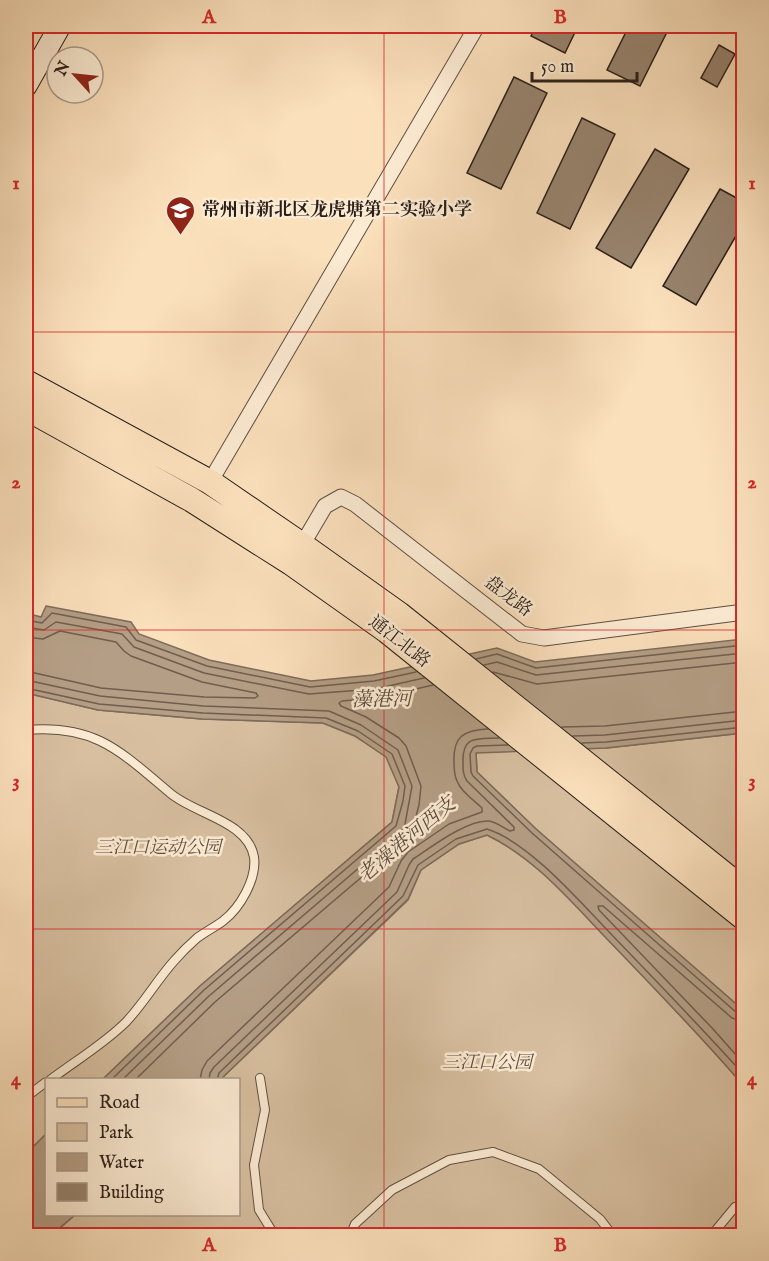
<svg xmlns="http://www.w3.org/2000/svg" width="769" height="1261" viewBox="0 0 769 1261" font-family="'IM FELL English','Noto Serif SC',serif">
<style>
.green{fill:#d7bfa0;stroke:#806f5c;stroke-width:1.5}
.water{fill:#b49e85;stroke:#7d6b5a;stroke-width:1.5}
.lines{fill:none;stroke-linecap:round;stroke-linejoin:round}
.shore{stroke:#6f5e4f;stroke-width:1.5}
.building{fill:#97836e;stroke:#2a1f19;stroke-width:1.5}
.lane-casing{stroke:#5e4f42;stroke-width:10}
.street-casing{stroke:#5e4f42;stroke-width:17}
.secondary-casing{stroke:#2a1f19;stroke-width:23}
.primary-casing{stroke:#2a1f19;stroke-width:26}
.lane{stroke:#fcebd3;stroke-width:8}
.street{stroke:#fcebd3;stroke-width:15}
.secondary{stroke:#fcebd3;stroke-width:21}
.primary{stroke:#fbe0bc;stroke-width:24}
.grid{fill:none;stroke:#d62828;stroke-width:1.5;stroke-opacity:0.55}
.labels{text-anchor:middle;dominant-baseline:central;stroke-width:5;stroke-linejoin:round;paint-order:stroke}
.poi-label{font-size:18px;font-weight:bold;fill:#2a1f19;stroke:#fcebd3;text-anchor:start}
.street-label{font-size:18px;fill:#2a1f19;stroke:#fcebd3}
.park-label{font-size:18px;font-style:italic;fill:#5e4f42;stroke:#fcebd3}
.water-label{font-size:20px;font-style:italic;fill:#5a4b3f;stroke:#fcebd3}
.neatline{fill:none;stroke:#d62828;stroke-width:2}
.grid-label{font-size:20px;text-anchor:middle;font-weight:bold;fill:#d62828}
</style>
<rect width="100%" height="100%" fill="#fbe0bc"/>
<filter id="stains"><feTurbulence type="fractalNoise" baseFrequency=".00333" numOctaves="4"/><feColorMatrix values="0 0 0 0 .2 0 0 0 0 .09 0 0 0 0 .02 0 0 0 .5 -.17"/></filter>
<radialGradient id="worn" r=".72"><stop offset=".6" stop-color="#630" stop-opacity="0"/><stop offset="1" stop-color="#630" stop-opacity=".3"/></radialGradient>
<path class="green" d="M26,693l72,17 104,9 121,4 32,13 32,21 12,30 -7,35 -192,164 -97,93 -57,1v54l-20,20z
M743,733v277l-207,-181 -59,-57 -1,-20 130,-4z
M487,835c50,24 86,69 124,108 45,47 90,93 132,142v150l-692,1 24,-21 163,-1v-134l-17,-1 187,-179 13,-30 38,-26z"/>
<path class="water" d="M46,606l85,16 8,12 70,26 102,21 62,-6 124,-27 38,14 208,-23v94l-137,15 -130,5 1,19 59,57 207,181v75c-42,-49 -87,-95 -132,-142 -38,-39 -74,-84 -124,-108l-28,9 -38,26 -13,29 -187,180h-118l97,-93 192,-164 7,-35 -13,-30 -31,-21 -32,-13 -121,-4 -104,-9 -72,-17v-80l15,4z
M46,1134v80l29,1 -24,20h-25v-81z"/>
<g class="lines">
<path class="shore" d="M26,620l16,3 10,-10 74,14 10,13 71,26 103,21 64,-6 42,-9
M26,627l18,3 12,-8 66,12 12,13 70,26 105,21 66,-5 49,-11
M26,637l17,2 17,-8 56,11 8,9 7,5 71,26 54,11 2,3 -3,2 -51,-1 -103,-9 -75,-17
M476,659l21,-5 39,14 208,-23
M484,665l13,-3 39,13 208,-22
M493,672l44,12 207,-22
M26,680l74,16 103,10 126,5 32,14 37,25 14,36 -7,38 -4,8 -192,164 -87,84
M26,688l73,16 104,9 123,5 32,13 34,23 13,32 -2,15 -7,25 -192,164 -93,90
M562,727l43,-1 139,-15
M573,736l32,-1 139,-15
M582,743l24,-1 138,-15
M508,745l-31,1 -4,2 -3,6 1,18 2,4 59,57 205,180 7,1
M744,1022l-12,-4 -129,-112h-5l1,4 114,119 31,35
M135,1080l80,-78 196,-167 8,-30 2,-19 -15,-40 -7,-8 -33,-21 -25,-11 -2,-3 3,-2 35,-3 56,-13
M200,1080l2,-10 5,-9 182,-174 12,-26 7,-9 41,-28 33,-12v-4c-8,-8 -21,-16 -25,-27 -3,-6 -3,-12 -3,-19 -1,-25 9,-32 34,-33
M209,1080l1,-7 4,-6 183,-175 12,-27 4,-6c17,-11 55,-40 76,-38 7,1 15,7 21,10l4,-1v-3l-47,-46c-4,-6 -4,-11 -4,-18 -1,-28 13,-24 36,-25
M217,1080l2,-7 184,-177 15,-31 38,-26 31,-10c42,13 94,74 125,106 44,46 89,92 132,140"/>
</g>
<path class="building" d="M536,26h42l-13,27 -34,-17z
M629,26h41l-30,60 -33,-16z
M719,45l16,9 -18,33 -16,-9z
M514,77l33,16 -46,96 -34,-16z
M582,118l33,16 -45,95 -33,-16z
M655,149l34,20 -58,99 -35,-20z
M720,189l24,13v20l-48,83 -33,-19z"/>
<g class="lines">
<defs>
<path id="lane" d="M26,730c69,-6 94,21 144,63 24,21 78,28 84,64 3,22 -14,51 -31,64 -8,6 -18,11 -26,17 -8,7 -16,15 -23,23 -17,19 -30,42 -48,61 -22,22 -51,39 -76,58
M260,1078l5,32 -11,55 5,45 16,26
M26,1097l20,-15
M350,1236l5,-12 37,-34 57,-30 44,-8 46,17 61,50 13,17
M711,1236l24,-29 9,-2"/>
<path id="street" d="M210,482l267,-456
M302,545l23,-39 16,-9 14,7 167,130 22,4 200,-26"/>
<path id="secondary" d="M26,86l34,-60"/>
<path id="primary" d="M26,382l184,100 92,63 97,69 345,276
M26,408l166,92 99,63 96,68 357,287"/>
</defs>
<use href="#lane" class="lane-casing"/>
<use href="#street" class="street-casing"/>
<use href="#secondary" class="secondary-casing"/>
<use href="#primary" class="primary-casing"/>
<use href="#lane" class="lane"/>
<use href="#street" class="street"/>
<use href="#secondary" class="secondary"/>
<use href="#primary" class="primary"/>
</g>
<path class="grid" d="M384,26v1210M26,332h718M26,630h718M26,929h718"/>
<defs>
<symbol id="school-pin" viewBox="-11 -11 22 30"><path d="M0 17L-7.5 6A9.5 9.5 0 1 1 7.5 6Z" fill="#8f2418" stroke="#fcebd3"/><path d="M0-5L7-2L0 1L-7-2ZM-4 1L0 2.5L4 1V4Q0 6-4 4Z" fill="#fff"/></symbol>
</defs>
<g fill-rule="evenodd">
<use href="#school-pin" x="164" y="194" width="33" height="45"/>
</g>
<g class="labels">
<g class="poi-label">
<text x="202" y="210">常州市新北区龙虎塘第二实验小学</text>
</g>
<g class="street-label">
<text transform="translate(508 597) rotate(37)">盘龙路</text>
<text transform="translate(399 642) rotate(38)">通江北路</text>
</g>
<g class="park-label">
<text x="158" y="848">三江口运动公园</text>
<text x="487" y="1063">三江口公园</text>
</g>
<g class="water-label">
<text transform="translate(382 700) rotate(-1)">藻港河</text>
<text transform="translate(407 840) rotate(-40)">老澡港河西支</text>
</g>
</g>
<rect width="769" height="1261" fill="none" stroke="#fbe0bc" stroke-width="66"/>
<rect x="45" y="1078" width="195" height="138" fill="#fcebd3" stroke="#a89989" stroke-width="1.5"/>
<rect x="57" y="1098" width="30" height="9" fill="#fbe0bc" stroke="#a89989" stroke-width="1.5"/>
<text x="99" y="1108" font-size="18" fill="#2a1f19">Road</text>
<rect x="57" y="1123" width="30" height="18" fill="#d7bfa0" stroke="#a89989" stroke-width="1.5"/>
<text x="99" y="1138" font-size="18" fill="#2a1f19">Park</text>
<rect x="57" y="1153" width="30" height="18" fill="#b49e85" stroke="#a89989" stroke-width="1.5"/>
<text x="99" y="1168" font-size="18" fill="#2a1f19">Water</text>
<rect x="57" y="1183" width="30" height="18" fill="#97836e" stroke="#a89989" stroke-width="1.5"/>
<text x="99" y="1198" font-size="18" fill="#2a1f19">Building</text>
<g transform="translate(75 75) rotate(297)"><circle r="28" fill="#fcebd3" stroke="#a89989" stroke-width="1.5"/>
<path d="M0-4.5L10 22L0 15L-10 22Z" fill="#8f2418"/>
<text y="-9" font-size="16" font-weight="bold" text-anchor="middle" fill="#2a1f19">N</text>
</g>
<path d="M532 72v9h105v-9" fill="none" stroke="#2a1f19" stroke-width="3"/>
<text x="541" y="72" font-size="18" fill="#2a1f19" stroke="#fcebd3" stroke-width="4.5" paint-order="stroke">50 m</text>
<rect x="33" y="33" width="703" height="1195" class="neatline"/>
<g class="grid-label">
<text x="209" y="23">A</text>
<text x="560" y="23">B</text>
<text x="16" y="189">1</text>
<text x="752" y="189">1</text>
<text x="16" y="488">2</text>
<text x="752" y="488">2</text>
<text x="16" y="787">3</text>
<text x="752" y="787">3</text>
<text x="16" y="1085">4</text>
<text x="752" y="1085">4</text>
<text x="209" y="1251">A</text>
<text x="560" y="1251">B</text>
</g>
<rect width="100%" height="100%" filter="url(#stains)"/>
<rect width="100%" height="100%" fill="url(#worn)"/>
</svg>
